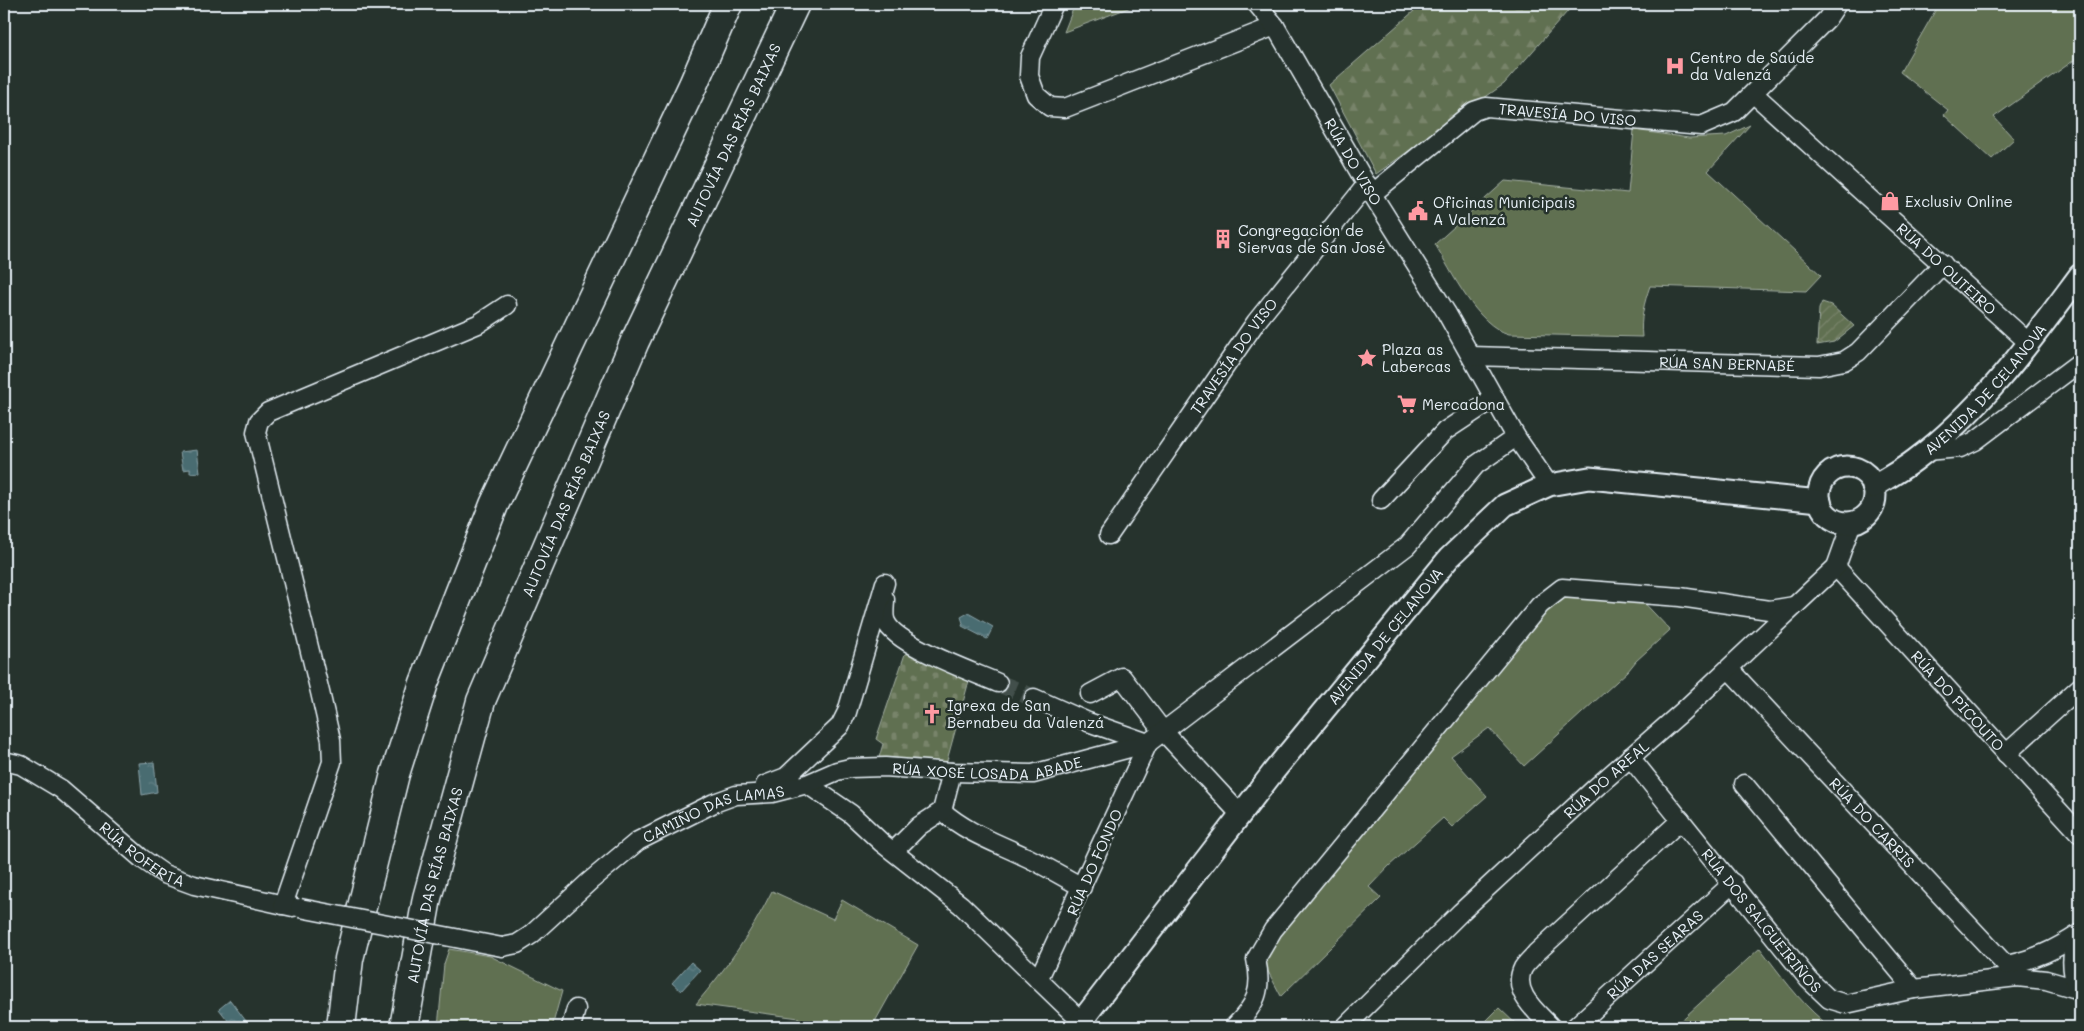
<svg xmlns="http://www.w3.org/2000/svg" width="2084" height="1031" viewBox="0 0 2084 1031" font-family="Mali,sans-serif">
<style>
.forest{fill:url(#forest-firs);stroke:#a4b0a4}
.cemetery{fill:url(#cemetery-stones);stroke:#a4b0a4}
.park{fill:#616f51;stroke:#a4b0a4}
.garden{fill:url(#garden-furrows);stroke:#a4b0a4}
.water{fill:url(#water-ripples);stroke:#89a1a7}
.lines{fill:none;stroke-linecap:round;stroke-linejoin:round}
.minor-tunnel{stroke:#43504b;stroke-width:18;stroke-dasharray:18 9;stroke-linecap:butt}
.minor-casing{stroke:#e8f1f8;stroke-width:21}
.tertiary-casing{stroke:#e8f1f8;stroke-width:25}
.motorway-casing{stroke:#e8f1f8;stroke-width:31}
.minor{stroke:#26332d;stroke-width:18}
.tertiary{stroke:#26332d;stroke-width:21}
.motorway{stroke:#26332d;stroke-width:28}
.minor-bridge-casing{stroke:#e8f1f8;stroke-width:21;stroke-linecap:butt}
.minor-bridge{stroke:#26332d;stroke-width:18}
.labels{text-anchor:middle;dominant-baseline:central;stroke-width:5;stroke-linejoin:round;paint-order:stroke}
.poi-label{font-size:15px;fill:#e8f1f8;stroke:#26332d;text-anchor:start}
.street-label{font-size:15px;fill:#e8f1f8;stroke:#26332d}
</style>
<defs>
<pattern id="forest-firs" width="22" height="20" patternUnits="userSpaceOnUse" patternTransform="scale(1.25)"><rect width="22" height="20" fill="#616f51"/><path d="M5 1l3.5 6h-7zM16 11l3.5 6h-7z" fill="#78846b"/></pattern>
<pattern id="cemetery-stones" width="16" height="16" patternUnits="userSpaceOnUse" patternTransform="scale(1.25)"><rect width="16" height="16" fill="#616f51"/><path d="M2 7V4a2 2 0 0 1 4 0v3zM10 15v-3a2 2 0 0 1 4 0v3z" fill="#78846b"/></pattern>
<pattern id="garden-furrows" width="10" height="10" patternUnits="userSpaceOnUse" patternTransform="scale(1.25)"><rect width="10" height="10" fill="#616f51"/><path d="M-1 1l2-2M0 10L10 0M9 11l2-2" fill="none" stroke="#78846b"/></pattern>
<pattern id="water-ripples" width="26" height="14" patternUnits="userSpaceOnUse" patternTransform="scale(1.25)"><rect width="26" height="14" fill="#4a6c71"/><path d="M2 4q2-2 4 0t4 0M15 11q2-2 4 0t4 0" fill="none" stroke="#648186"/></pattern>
</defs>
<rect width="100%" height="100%" fill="#26332d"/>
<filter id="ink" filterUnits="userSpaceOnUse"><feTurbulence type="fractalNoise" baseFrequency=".02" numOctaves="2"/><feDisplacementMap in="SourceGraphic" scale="10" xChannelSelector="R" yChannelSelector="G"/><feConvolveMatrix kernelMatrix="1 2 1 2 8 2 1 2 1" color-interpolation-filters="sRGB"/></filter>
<g filter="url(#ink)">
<path class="forest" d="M1422,4h152l-70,80 -128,90 -47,-89z"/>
<path class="cemetery" d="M905,654h8l57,23 -24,87 -68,-3 5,-17 -7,-5z"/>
<path class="park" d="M1075,4h64l-75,28z
M1939,4h141v52l-86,61 20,22 -22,20 -48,-44 4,-5 -48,-38z
M1750,125l-42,46 113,104 -15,16 -156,-5c-6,17 -10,33 -8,51l-133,-3c-32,-8 -58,-63 -74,-90l70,-63 123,12 6,-63 55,8 37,-2z
M1562,588l74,6 34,36 -34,31 -8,10 -104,95 -35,-38 -38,28 36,40 -35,31 -9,-9 -54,48 -20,21 12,11 -100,98 -19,-36 11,-30z
M772,891l61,28 9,-19 76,45 -46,82h-75l2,-9 -103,-14c31,-37 54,-69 76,-113z
M1760,948c20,26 38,52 63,73l-7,6h-142z
M449,949l41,7 72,35 -10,36h-114l6,-63z
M1499,1008l20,19h-39z"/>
<path class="garden" d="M1822,302l9,3 23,21 -20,16 -17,3 2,-36z"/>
<path class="water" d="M197,450l3,22 -10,1v-4l-7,1 -3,-18z
M968,613l25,14 -6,12 -25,-13 1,-3 -2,-6z
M154,762l3,30 -15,3 -3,-32z
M691,962l9,8 -19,21 -9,-8z
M230,1000l16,21v6h-13l-14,-18z
M1977,1023h51l47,4h-124z"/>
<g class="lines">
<path class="minor-tunnel" d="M998,683l36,15"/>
<defs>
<g id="minor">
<path d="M1054,4l-24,53 -1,19 7,19 14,12 15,1 210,-82"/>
<path id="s1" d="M1257,4l18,22 97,168 74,118 70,125 33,48"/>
<path id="s2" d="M1754,94l275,249"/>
<path id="s3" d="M1372,194l102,-83 12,-4 215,19 33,-14 93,-93 10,-15"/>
<path id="s4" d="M1471,356l348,10 25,-5 14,-9 85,-88"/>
<path d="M1926,451l34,-3 15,-7 105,-79"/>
<path d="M1381,500l64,-69 50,-33"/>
<path id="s5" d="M1109,535l147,-213 111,-138"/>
<path id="s6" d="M1836,567l244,267"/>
<path d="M885,599c0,7 -2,17 1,23 10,23 87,50 112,61"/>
<path id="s7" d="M1729,669l288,308"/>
<path d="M1090,694l32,-17 41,54 77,83"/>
<path d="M1034,698l54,24 60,21 -110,237"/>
<path d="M2006,754l74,-67"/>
<path id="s8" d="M1630,757l179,223 20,19 17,5 68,-15 103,-12 29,3 34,10"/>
<path id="s9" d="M4,761l17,4 40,24 80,69 23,16 30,11 99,22"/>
<path d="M952,772l-10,39c25,22 53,31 82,45 20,9 39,21 58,31"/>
<path d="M807,784l44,30 31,29 79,62 120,116 10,6"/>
<path d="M1744,784l170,205"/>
<path d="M765,785l21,-8 54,-51 7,-14 38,-129"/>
<path d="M894,851l25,-25 23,-15"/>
<path d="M283,905l49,-143 -1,-22 -11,-48 -64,-260 3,-11 9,-9 210,-88 29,-19"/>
<path id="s10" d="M502,947l15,-3 14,-9 59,-54 48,-40 76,-38 22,-8 36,-2 35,-9 30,-13 13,-3 35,-1 67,5 81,2 115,-31 259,-197 69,-81 40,-28"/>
<path d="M2007,965c30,-7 46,-14 72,-31"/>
<path d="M2077,989c-6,-19 -8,-38 3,-56"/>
<path d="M571,1027l5,-18"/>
<path d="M1234,1027c22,-22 29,-37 22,-68l17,-29 267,-325 22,-17 118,9 89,13 25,-4"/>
<path id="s11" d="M1345,1027l116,-115 132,-122 89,-78 154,-145 16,-45"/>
<path d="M1551,1027c-14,-15 -40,-35 -28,-59 3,-5 9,-10 13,-15l145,-133"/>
<path id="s12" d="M1575,1027l158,-144"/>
</g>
<g id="tertiary">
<circle cx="1847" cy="495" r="28"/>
<path id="s13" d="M1873,487c14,-9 29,-17 42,-27 67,-50 116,-119 165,-185"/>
<path id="s14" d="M1077,1027l197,-256 175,-213 56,-53 44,-20 40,-7 231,23"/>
</g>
<g id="motorway">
<path d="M341,1027l8,-68 46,-185 29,-91 70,-178 199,-420 35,-81"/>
<path id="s15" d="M404,1027l23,-129 54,-197 154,-360 160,-337"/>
</g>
</defs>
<use href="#minor" class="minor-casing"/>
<use href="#tertiary" class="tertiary-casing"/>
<use href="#motorway" class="motorway-casing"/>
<use href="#minor" class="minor"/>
<use href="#tertiary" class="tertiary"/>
<use href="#motorway" class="motorway"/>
<defs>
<path id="minor-bridge" d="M300,908l202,39"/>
</defs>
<use href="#minor-bridge" class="minor-bridge-casing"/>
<use href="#minor-bridge" class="minor-bridge"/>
</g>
</g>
<defs>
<symbol id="hospital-bare" viewBox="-9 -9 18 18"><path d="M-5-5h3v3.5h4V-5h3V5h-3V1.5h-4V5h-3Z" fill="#ff9aa2" stroke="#26332d" stroke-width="2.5" paint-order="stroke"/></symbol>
<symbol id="shop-bare" viewBox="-9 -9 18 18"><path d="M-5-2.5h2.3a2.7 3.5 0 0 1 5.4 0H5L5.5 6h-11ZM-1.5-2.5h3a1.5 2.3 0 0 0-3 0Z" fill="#ff9aa2" stroke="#26332d" stroke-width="2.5" paint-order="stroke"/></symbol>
<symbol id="civic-bare" viewBox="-9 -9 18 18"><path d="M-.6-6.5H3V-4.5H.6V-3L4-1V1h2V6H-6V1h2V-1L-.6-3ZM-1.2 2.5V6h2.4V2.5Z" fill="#ff9aa2" stroke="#26332d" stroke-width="2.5" paint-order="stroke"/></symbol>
<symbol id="building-bare" viewBox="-9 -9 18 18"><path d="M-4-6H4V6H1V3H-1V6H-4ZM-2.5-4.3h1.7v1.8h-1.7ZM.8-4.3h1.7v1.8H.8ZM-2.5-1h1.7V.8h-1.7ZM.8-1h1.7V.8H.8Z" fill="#ff9aa2" stroke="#26332d" stroke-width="2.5" paint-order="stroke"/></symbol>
<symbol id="sight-bare" viewBox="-9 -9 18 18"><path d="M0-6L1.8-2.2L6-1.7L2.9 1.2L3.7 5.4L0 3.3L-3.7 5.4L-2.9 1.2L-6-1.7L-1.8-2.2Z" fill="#ff9aa2" stroke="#26332d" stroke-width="2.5" paint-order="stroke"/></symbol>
<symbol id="supermarket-bare" viewBox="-9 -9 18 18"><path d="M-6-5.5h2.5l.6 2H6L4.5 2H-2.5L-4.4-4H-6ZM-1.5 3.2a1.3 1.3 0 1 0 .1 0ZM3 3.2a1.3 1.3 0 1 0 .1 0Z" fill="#ff9aa2" stroke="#26332d" stroke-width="2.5" paint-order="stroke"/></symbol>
<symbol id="church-bare" viewBox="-9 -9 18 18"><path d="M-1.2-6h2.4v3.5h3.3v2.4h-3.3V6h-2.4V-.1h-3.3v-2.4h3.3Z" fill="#ff9aa2" stroke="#26332d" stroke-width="2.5" paint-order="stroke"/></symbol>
</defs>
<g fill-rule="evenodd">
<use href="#hospital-bare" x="1661" y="52" width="28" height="28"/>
<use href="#shop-bare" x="1876" y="187" width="28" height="28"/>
<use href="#civic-bare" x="1404" y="197" width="28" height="28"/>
<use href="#building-bare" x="1209" y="225" width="28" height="28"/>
<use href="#sight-bare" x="1353" y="344" width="28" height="28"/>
<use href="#supermarket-bare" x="1393" y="390" width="28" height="28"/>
<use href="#church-bare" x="918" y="700" width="28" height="28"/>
</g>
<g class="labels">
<g class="poi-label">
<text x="1690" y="57">Centro de Saúde<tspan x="1690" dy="17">da Valenzá</tspan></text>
<text x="1905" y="201">Exclusiv Online</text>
<text x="1433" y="202">Oficinas Municipais<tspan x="1433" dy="17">A Valenzá</tspan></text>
<text x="1238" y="230">Congregación de<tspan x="1238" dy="17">Siervas de San José</tspan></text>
<text x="1382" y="349">Plaza as<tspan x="1382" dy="17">Labercas</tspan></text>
<text x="1422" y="404">Mercadona</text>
<text x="947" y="705">Igrexa de San<tspan x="947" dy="17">Bernabeu da Valenzá</tspan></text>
</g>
<g class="street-label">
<text stroke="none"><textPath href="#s3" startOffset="226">TRAVESÍA DO VISO</textPath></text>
<text stroke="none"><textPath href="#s15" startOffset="955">AUTOVÍA DAS RÍAS BAIXAS</textPath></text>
<text stroke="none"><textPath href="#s1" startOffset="185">RÚA DO VISO</textPath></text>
<text stroke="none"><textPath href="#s2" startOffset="260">RÚA DO OUTEIRO</textPath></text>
<text stroke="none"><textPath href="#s5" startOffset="218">TRAVESÍA DO VISO</textPath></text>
<text stroke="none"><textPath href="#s4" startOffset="256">RÚA SAN BERNABÉ</textPath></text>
<text stroke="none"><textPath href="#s13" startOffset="150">AVENIDA DE CELANOVA</textPath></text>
<text stroke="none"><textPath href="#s15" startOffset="550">AUTOVÍA DAS RÍAS BAIXAS</textPath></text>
<text stroke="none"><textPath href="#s14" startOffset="498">AVENIDA DE CELANOVA</textPath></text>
<text stroke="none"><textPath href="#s6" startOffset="181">RÚA DO PICOUTO</textPath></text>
<text stroke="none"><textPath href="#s10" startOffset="539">RÚA XOSÉ LOSADA ABADE</textPath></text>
<text stroke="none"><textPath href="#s11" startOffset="360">RÚA DO AREAL</textPath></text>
<text stroke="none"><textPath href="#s10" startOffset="256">CAMIÑO DAS LAMAS</textPath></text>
<text stroke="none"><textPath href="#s7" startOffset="210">RÚA DO CARRIS</textPath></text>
<text stroke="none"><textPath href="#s9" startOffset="169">RÚA ROFERTA</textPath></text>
<text transform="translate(1094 862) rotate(-66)">RÚA DO FONDO</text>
<text stroke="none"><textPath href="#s15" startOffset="145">AUTOVÍA DAS RÍAS BAIXAS</textPath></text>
<text stroke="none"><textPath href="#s8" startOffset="210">RÚA DOS SALGUEIRIÑOS</textPath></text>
<text stroke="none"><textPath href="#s12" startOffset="108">RÚA DAS SEARAS</textPath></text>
</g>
</g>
<rect width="2084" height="1031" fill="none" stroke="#26332d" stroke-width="20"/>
<rect x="10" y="10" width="2064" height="1011" fill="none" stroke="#e8f1f8" stroke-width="2" filter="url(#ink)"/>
</svg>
